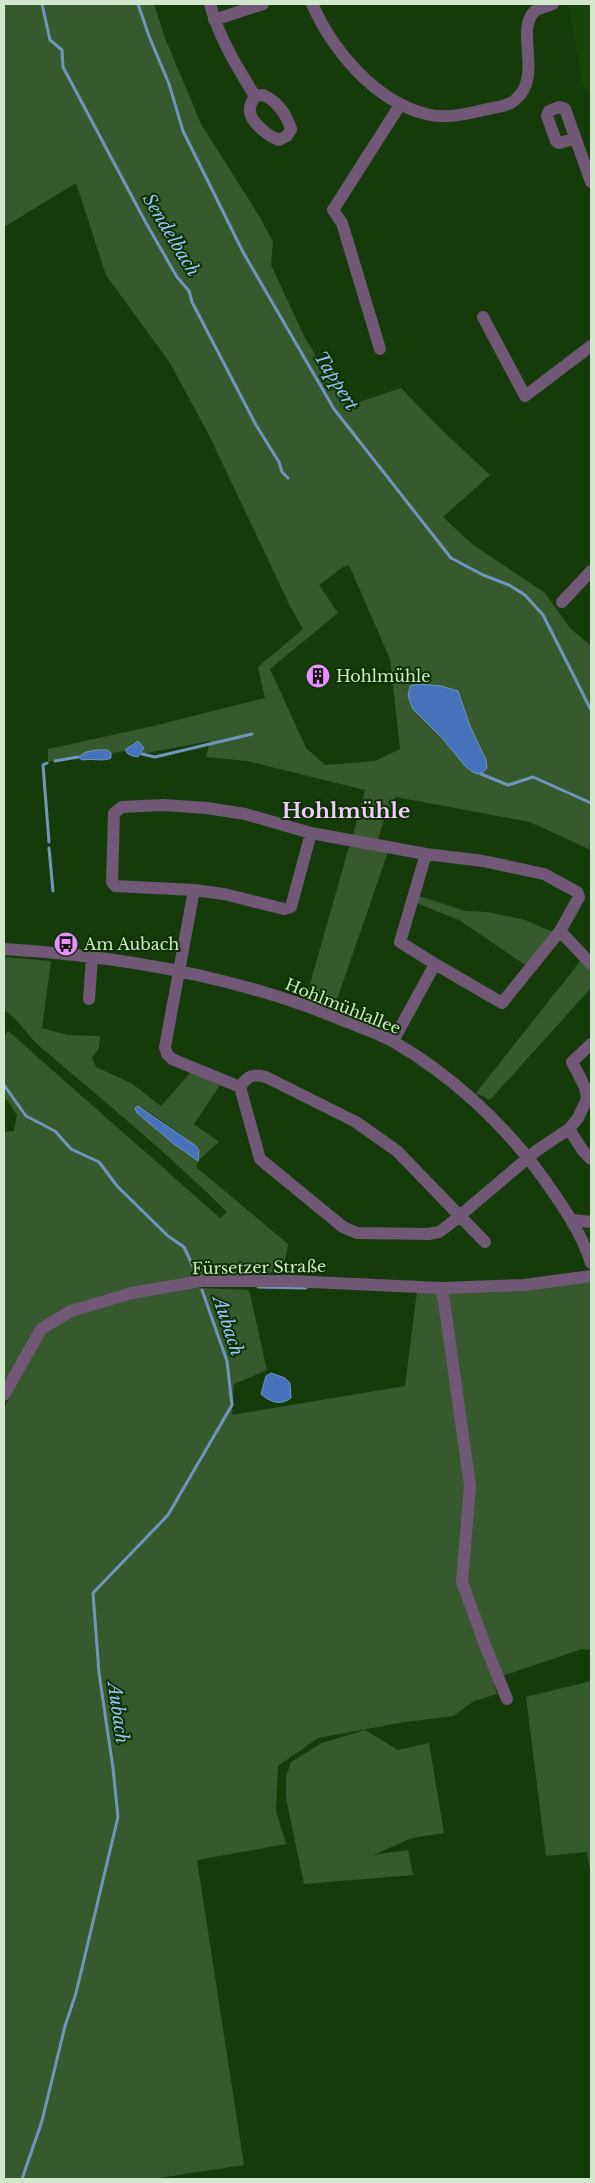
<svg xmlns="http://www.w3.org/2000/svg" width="595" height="2183" viewBox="0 0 595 2183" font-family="'Libre Baskerville',serif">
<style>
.built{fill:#18430a}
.green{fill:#365a2d;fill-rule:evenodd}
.water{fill:#4673bb;stroke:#7096c0}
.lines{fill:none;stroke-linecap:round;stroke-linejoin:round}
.stream{stroke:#7096c0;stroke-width:3}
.minor{stroke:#705876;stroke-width:12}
.labels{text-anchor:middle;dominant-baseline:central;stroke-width:4;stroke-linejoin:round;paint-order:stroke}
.poi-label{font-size:16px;fill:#d2e8cd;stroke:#0b3100;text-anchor:start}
.street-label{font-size:16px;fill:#d2e8cd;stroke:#0b3100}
.water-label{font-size:18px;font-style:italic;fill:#9bc0fa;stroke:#0b3100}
.district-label{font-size:21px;font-weight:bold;fill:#f5ccff;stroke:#0b3100}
</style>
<rect width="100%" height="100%" fill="#163b0b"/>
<path class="built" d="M573,4h18v83l-7,3 -16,-85z"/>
<path class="green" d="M4,4h150l11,34 36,86 60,95 12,23 -2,23 34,73 42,68 54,-18 41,42 48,45 -47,42 29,27 73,49 25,35 21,18v204l-61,-28 -134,-25 -11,19 -7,24 -25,-5 12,-45 -118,-29 -41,-4 4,-16 -68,13 2,-6 -7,-7 -6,3 -5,7 -15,2 -4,-3 -59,12v-13l106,-23 111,-28 -7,-31 45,-38 -13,-23 -81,-171 -39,-72 -64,-88 -30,-92 -72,44zM349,565l41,94 10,90 -25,12 -50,4 -19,-17 -36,-79 68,-56 -19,-28 24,-18zM458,691l12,35 16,34 -21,6 -22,-27 -30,-30z
M350,843l38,9 -54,156 -28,-10z
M416,895l49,16 23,1 37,8 28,12 -26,34 -68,-46 -45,-18z
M4,957l47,4 -9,67 26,7 32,1 -1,12 -7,10 4,9 35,16 30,23 30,-34 29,13 -26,39 25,18 -19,17 -4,8 92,77 -4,22 -20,10 -132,17 -91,36 -37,66v-263l10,-1 3,-16 -13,-19v-59l4,-6 212,187 7,-6c-58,-58 -121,-109 -183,-162 -15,-12 -24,-29 -40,-40zM143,1108l36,25 20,18v8h-5l-57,-46z
M582,959l9,10v19l-101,112 -14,-7z
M591,1281v369l-9,-1 -89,30 4,15 -23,7 -21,15 -54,7 -81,15 -40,28 -2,45 10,33 -89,16 47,305 -92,14h-148v-771l39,-76 29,-18 62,-16 64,-10 51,2 18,80 -33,14 -2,31 173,-29 12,-95z
M591,1681v197l-4,-26 -41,4 -20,-159z
M365,1730l33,20 31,-7 15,90 -32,5 -39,17 35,-5 5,25 -109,9 -18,-86v-21l5,-15 31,-19z"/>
<path class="water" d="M418,684l23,2 17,5 12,35 16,34 1,8 -6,6 -7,-1 -9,-7 -22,-27 -30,-30 -5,-13 2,-10z
M138,741l6,7 -6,9c-5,-1 -13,-2 -12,-8z
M97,750h10l4,3v5c-7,4 -19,0 -29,2l-4,-3 8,-5z
M138,1106l58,40 3,5 -1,10 -24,-17 -37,-31 -2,-5z
M271,1373l14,5 5,5 1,15c-11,8 -21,4 -30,-4l5,-18z"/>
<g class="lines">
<path class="stream" d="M42,4l8,36 12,10 1,17 83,156 31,54 12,14 3,11 64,123 23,37 3,10 6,6
M138,4l11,32 20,48 14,47 60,121 91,157 117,149 32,17 26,10 16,10 18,20 48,95
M142,754l13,3 97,-23
M55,761l23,-4
M47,763l-4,2 6,77
M481,774l27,11 25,-8 58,26
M49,848l4,43
M4,1085l22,31 29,15 16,18 28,13 18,24 51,50 16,11 14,30
M258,1287l48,1
M22,2179l20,-58 23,-95 11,-33 42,-176 -5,-49 -14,-95 -6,-80 75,-78 64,-110 -5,-44 -25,-71"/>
<path class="minor" d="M210,4c9,34 27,63 45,92
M312,4c21,47 63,97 114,110 17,5 37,1 53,-3 10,-3 29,-4 36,-11 29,-24 -1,-70 20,-89 4,-3 13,-5 18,-7
M214,20l49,-16
M263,95c14,6 23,19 28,34l-4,7 -8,4c-11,-4 -31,-19 -29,-32 0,-4 3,-8 5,-12z
M574,139l-15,4 -3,-2 -9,-25 2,-5 10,-4 6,2 26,73
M483,317l42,79 66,-50
M380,349l-38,-126 -9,-13 67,-105
M562,602l29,-31
M426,854l57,7 61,13 33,18 2,5 -19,34 -58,72 -67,-39
M194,890l-79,-4 -3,-4 2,-69 8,-6 41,-2 44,3 38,6 66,19
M560,931l31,33
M4,949c115,7 230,26 338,71 17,7 36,13 52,22 57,33 108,80 147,133 19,27 40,56 50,88
M89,999l3,-42
M393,1041l42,-77 -35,-22 26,-88 -115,-21 -20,74 -7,2 -60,-15 -30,-4 -29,157 2,7 5,5 68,28 20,72 83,68 14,6 71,1 11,-2 11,-8 86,-73 33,-22 9,-11 9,-19 -2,-12 -13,-25 19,-18
M240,1087c8,-12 13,-13 26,-10l90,45 41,29 88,91
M569,1129l14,22 8,8
M572,1220l19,2
M441,1288l3,13 26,185 -8,96 23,63 22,54
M4,1395l37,-66 30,-18 61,-18 69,-12h89l151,7 83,-3 67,-9"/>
</g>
<defs>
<symbol id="building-disc" viewBox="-11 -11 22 22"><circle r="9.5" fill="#e88eff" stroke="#0b3100"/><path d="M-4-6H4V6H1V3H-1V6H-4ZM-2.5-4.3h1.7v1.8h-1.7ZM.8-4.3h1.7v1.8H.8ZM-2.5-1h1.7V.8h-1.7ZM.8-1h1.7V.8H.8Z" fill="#111"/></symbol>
<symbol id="bus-disc" viewBox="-11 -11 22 22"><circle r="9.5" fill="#e88eff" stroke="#0b3100"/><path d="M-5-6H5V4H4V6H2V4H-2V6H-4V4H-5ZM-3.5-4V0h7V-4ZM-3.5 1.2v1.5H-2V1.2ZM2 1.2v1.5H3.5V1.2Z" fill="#111"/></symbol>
</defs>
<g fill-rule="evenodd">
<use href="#building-disc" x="304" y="662" width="28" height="28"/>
<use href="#bus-disc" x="52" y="930" width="28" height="28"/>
</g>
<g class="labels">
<g class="poi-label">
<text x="336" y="676">Hohlmühle</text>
<text x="84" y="944">Am Aubach</text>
</g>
<g class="street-label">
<text transform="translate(343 1006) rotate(22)">Hohlmühlallee</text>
<text transform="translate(259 1267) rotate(-1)">Fürsetzer Straße</text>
</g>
<g class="water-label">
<text transform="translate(171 235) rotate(59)">Sendelbach</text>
<text transform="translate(336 381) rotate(58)">Tappert</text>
<text transform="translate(228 1326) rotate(72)">Aubach</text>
<text transform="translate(118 1713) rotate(82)">Aubach</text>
</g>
<g class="district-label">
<text x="346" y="811">Hohlmühle</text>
</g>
</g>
<rect width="595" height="2183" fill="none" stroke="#d2e8cd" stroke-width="10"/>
</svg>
